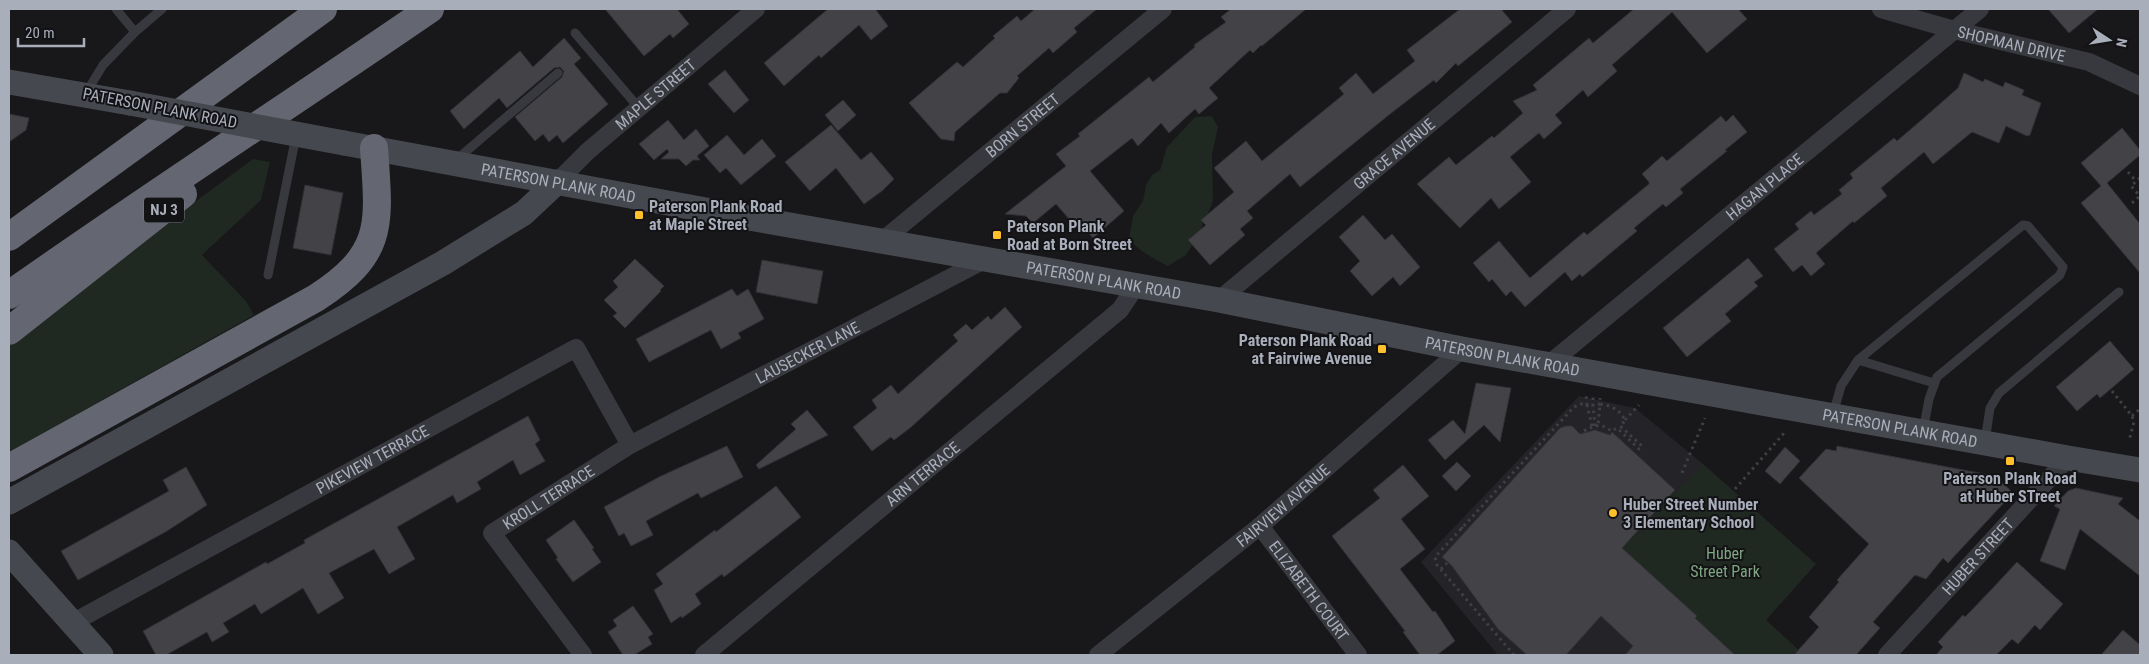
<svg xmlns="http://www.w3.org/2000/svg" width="2149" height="664" viewBox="0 0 2149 664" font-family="'Roboto Condensed',sans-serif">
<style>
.built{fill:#242327}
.green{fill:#1f2821}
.building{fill:#424247;stroke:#323136}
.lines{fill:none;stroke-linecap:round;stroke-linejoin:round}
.path{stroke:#3e4046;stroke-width:3;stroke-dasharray:2.5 4;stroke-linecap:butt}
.lane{stroke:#38393f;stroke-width:9}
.street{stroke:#38393f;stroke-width:18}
.secondary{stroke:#46484f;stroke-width:25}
.highway{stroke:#646771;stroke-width:28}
.secondary-bridge{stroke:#46484f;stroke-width:25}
.poi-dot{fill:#ffc02b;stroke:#131215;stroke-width:2}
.labels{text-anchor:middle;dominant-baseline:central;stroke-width:4;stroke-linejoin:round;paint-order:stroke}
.shield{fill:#131215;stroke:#7c7f89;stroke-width:1}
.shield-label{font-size:15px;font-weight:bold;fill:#a9aebb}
.street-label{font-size:16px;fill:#a9aebb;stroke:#131215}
.poi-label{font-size:16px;font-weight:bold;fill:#a9aebb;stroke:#131215;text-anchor:start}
.park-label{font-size:16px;fill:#7fa783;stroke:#131215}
</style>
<rect width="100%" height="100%" fill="#18171a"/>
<path class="built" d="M1579,396l56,12 68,56 113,100 -50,56 38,35h-306l-77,-93z"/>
<path class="green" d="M1212,116l6,11 -6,28 1,45 -3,9 -14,30 -10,16 -18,11c-14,-7 -30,-15 -39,-28l4,-22 10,-15 3,-16 6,-10 8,-5 7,-23 28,-30z
M253,159l17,3 -9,38 -59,55 44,46 8,14 -245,137v-110l39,-32z
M1703,464l113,100 -50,56 38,35h-69l-40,-37 2,-2 -75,-68z"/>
<path class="building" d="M605,9h72l12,15 -16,14 -3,-4 -26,22z
M828,9h50l-2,1 12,16 -17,14 -12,-15 -38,33 -2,-3 -35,31 -20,-23z
M1035,9h62l-23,19 3,4 -24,21 -4,-5 -32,28 2,2 -12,15h-7l-45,39 -1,9 -13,-2 -32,-36 48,-41 6,5 32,-29 -2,-2 24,-20 4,5z
M1231,9h75l-44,37 -1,-1 -8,8 -3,-3 -41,38 9,10 -19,16 -4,-5 -26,24 -8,-10 -23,23 -6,-8 -42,33 34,40 -31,27 -12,-14 -5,3 -20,-23 -23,19 -7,-7 -21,-2 61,-48 -10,-12 24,-18 -2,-2 71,-57 4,5 42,-35 -1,-2 32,-23 -5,-5z
M1460,9h41l11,13 -54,44 -2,-3 -20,20 -2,-3 -44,34 -90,73 -10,-13 -43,37 6,7 -13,11 5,6 -35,30 -22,-25 18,-15 -5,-5 33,-28 -20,-24 32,-27 16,20 82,-67 -5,-6 17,-15 17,21 42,-33 -8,-11z
M1634,9h104l9,10 -40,34 -35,-41 -60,53 5,6 -29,26 -5,-7 -28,25 7,8 -18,16 -5,-6 -29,24 21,25 -32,27 -8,-11 -31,30 -43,-44 32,-27 7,8 36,-29 2,2 29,-25 -10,-12 24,-11 -4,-5 56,-47 4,5z
M2048,9h50l-29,24z
M564,38l17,20 -7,6 34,40 -45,39 -6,-8 -8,7 -6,-8 -8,7 -20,-24 47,-40 2,-6 -4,-4 -6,1 -47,40 -8,-10 -35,31 -14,-18 70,-60 13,16z
M725,70l24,30 -15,13 -26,-29z
M1964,73l19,9 2,-3 18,8 2,-5 19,8 -2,5 19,8 -11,32 -3,1 -21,-10 -7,17 -27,-11 -39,32 -9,-12 -43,36 6,8 -33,27 -1,-2 -37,32 9,11 -14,12 -9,-11 -9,7 -19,-23 25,-20 -4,-5 16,-13 3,4 28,-21 -3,-4 14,-12 -3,-4 44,-36 3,3 28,-24 33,-29z
M843,100l13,15 -18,16 -13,-16z
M9,114l20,4 -3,12 -17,12z
M1733,115l14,17 -22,18 2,1 -47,38 3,4 -17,14 -3,-3 -29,24 3,3 -55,46 -2,-3 -8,7 -7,-9 -40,35 -14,-16 -5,5 -14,-17 -3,3 -16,-19 26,-22 31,37 54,-46 3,3 62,-51v-2l-7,-8 20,-18 5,5 54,-45 5,6z
M668,120l16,20 12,-11 13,17 -12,10 3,4h-7l-7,6 -7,-7h-18l8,-7 -2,-3 -13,11 -15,-16z
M831,125l30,35 10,-8 23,27 -12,12 -18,13 -28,-36 -26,23 -25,-29z
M2122,128l18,22v5l-33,28 33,41v49l-59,-70 20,-17 -20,-23z
M727,135l17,20 18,-16 14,17 -35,29 -15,-17 -6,5 -16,-18z
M305,185l38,8 -12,62 -38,-7z
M1363,215l22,25 7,-6 28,33 -20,19 -7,-9 -21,19 -22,-25 10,-10 -21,-24z
M1748,258l15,18 -9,6 4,4 -33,28 6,7 -44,36 -24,-29z
M635,259l29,27 -4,4 1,1 -36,37 -12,-12 4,-3 -13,-13 14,-13 -5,-6z
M762,260l61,11 -6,33 -61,-12z
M732,289l5,7 11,-7 16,30 -26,14 3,5 -20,11 -10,-19 -62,32 -13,-23z
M1005,307l17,20 -112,101 -16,12 -3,-3 -19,14 -19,-24 24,-19 -5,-8 19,-15 7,9 60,-53 -5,-6 13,-11 6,6 16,-14 3,4z
M2110,341l24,28 -34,29 -3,-4 -20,17 -21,-24z
M1476,383l35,5 -11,54 -16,-17 -39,35 -17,-20 25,-20 12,14z
M807,410l21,25 -69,34 -3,-4 40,-36 -5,-5z
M528,416l12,24 -5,4 10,17 -25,14 -7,-15 -36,22 4,7 -24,14 -4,-8 -56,32 18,32 -26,15 -15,-25 -45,24 15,25 -26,16 -15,-26 -42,26 -6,-10 -32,19 6,9 -17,10 -5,-10 -41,23h-10l-13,-24 123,-69 1,2 38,-21 -1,-3z
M1566,426h6l8,8 15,-4 15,5 2,-3 63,58 -53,58 75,68 -2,2 40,37h-110l8,-9 -32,-30 -35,39h-39l-29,-26 -46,-63 -10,-9 118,-129z
M727,446l16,31 -42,21 -3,-5 -52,28 7,14 -22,11 -7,-13 -5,3 -15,-29 55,-30z
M1837,446l158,30 18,17 -65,70 -5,-5 -17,21 -11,-4 -42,47 7,6 -24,27h-62l25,-28 -10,-10 30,-35 -2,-2 32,-36 -70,-66 27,-29 10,2z
M1785,447l15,14 -20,23 -15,-13z
M1457,462l14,14 -15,15 -14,-15z
M1403,465l26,31 -28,23 24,30 -25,20 33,43 2,-1 20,30 -18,14h-17l-17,-23 2,-1 -73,-95 48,-38 -7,-8z
M186,467l21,38 -40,26 -89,49 -17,-29 108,-60 -6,-11z
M776,486l25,31 -77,60 -2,-3 -27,20 6,10 -19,14 -1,-2 -10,7 -17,-33 9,-6 -7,-10 59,-44 1,2z
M2076,488l47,10 -5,6 22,17v55l-60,-47 -15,41 -25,-9 20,-52 -6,-3 14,-15z
M574,520l20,28 -2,1 9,13 -28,20 -17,-23 2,-1 -12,-18z
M2017,562l46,42 -23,26 -5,-5 -17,19 -6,-5 -16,16h-60l7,-8 -5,-5 25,-27 2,2 26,-27z
M633,606l20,28 -5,3 4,7 -18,11h-11l-15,-23 9,-6 -4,-6z
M2123,630l17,15v10h-39z"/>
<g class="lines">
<path class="path" d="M2128,172l8,9
M2140,178l-9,8 9,10
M2132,203l8,-7
M2112,391l20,25 2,6 -5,19
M2132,416l8,-7
M1625,420l14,-15
M1592,426l-5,-21h6v-8
M1595,426l-2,-21 7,-1v-6
M1584,431c10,-6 18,-8 27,0l6,-3 22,21 3,-3 -22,-20 5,-5c-4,-11 -15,-16 -25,-17l-2,22
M1682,473l23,-55
M1735,489l50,-57 -2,-1
M1461,527l4,4
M1441,569l6,-6
M1514,655l-77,-90 -2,-8 139,-150 7,-3 6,1 -1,-10"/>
<path class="lane" d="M116,9l19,23
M575,33l64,75
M86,93l17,-28 32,-33 27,-23
M456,160l102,-87
M268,275l28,-139
M1833,414l8,-28 17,-26
M1923,431l6,-32 8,-22 123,-102 3,-8 -35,-41 -5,-1 -165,135 76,23
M1985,441l5,-33 9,-15 120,-101"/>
<g class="street">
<path id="s1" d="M1881,9l73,21 135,32 51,24"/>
<path id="s2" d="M557,182l31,-31 168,-142"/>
<path id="s3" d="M882,241l281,-232"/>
<path id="s4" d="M1219,300l348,-291"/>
<path id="s5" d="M1549,364l431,-355"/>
<path id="s6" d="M1260,526l98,129"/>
<path id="s7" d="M72,623l504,-275 54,97"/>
<path id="s8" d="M583,655l-91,-122 138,-88 356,-186"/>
<path id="s9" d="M704,655l416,-345 16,-24"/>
<path id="s10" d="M1098,655l162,-129 202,-177"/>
<path id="s11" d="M1887,655l181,-197"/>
</g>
<g class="secondary">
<path d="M9,82l121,21"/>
<path id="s12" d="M344,143l405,75 470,82 243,49 606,109 72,12"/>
<path d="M9,502l434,-239 81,-50 33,-31"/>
<path d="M9,552l92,103"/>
</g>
<path class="highway" d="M9,237l314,-228
M9,295c139,-98 281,-190 421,-286
M9,331l174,-137
M9,468l307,-170c70,-45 63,-75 58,-150"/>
<path class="secondary-bridge" d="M130,103l214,40"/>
</g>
<g class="poi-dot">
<rect x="634" y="210" width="10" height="10" rx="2.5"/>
<rect x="992" y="230" width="10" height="10" rx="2.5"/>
<rect x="1377" y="344" width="10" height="10" rx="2.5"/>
<rect x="2005" y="456" width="10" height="10" rx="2.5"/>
<circle cx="1613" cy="513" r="5"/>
</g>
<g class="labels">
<rect class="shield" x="144" y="197.5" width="40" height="25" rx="4"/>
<g class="shield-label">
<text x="164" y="210">NJ 3</text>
</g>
<g class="street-label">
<text stroke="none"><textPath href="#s1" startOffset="135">SHOPMAN DRIVE</textPath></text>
<text stroke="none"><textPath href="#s2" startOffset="132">MAPLE STREET</textPath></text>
<text transform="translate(160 108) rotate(11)">PATERSON PLANK ROAD</text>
<text stroke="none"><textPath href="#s3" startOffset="182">BORN STREET</textPath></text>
<text stroke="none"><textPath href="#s4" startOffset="228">GRACE AVENUE</textPath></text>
<text stroke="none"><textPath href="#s12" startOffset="218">PATERSON PLANK ROAD</textPath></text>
<text stroke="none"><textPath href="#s5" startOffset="279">HAGAN PLACE</textPath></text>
<text stroke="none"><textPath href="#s12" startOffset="772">PATERSON PLANK ROAD</textPath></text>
<text stroke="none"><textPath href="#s8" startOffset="516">LAUSECKER LANE</textPath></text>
<text stroke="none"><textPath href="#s12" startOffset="1178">PATERSON PLANK ROAD</textPath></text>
<text stroke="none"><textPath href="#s12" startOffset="1582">PATERSON PLANK ROAD</textPath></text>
<text stroke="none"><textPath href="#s7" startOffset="342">PIKEVIEW TERRACE</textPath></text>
<text stroke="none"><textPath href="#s9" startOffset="284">ARN TERRACE</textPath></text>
<text stroke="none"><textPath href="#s8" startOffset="219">KROLL TERRACE</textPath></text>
<text stroke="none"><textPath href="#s10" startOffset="238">FAIRVIEW AVENUE</textPath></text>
<text stroke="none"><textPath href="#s11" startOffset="134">HUBER STREET</textPath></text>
<text stroke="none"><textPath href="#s6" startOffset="81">ELIZABETH COURT</textPath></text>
</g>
<g class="poi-label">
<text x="649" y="206">Paterson Plank Road<tspan x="649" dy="18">at Maple Street</tspan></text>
<text x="1007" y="226">Paterson Plank<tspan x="1007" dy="18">Road at Born Street</tspan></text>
<text x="1372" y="340" text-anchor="end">Paterson Plank Road<tspan x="1372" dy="18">at Fairviwe Avenue</tspan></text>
<text x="2010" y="478" text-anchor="middle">Paterson Plank Road<tspan x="2010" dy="18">at Huber STreet</tspan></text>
<text x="1623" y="504">Huber Street Number<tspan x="1623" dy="18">3 Elementary School</tspan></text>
</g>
<g class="park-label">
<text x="1725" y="553">Huber<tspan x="1725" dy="18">Street Park</tspan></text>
</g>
</g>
<rect width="2149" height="664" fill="none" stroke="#a9aebb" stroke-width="20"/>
<g transform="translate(2109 40) rotate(102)" stroke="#131215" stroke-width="4" paint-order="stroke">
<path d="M0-4L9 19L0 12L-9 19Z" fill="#a9aebb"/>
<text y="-8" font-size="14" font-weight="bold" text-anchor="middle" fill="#a9aebb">N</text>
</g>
<path d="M18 38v8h66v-8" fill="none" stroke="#a9aebb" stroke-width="2.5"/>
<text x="25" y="38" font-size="15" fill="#a9aebb" stroke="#131215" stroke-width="4" paint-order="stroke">20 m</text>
</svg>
